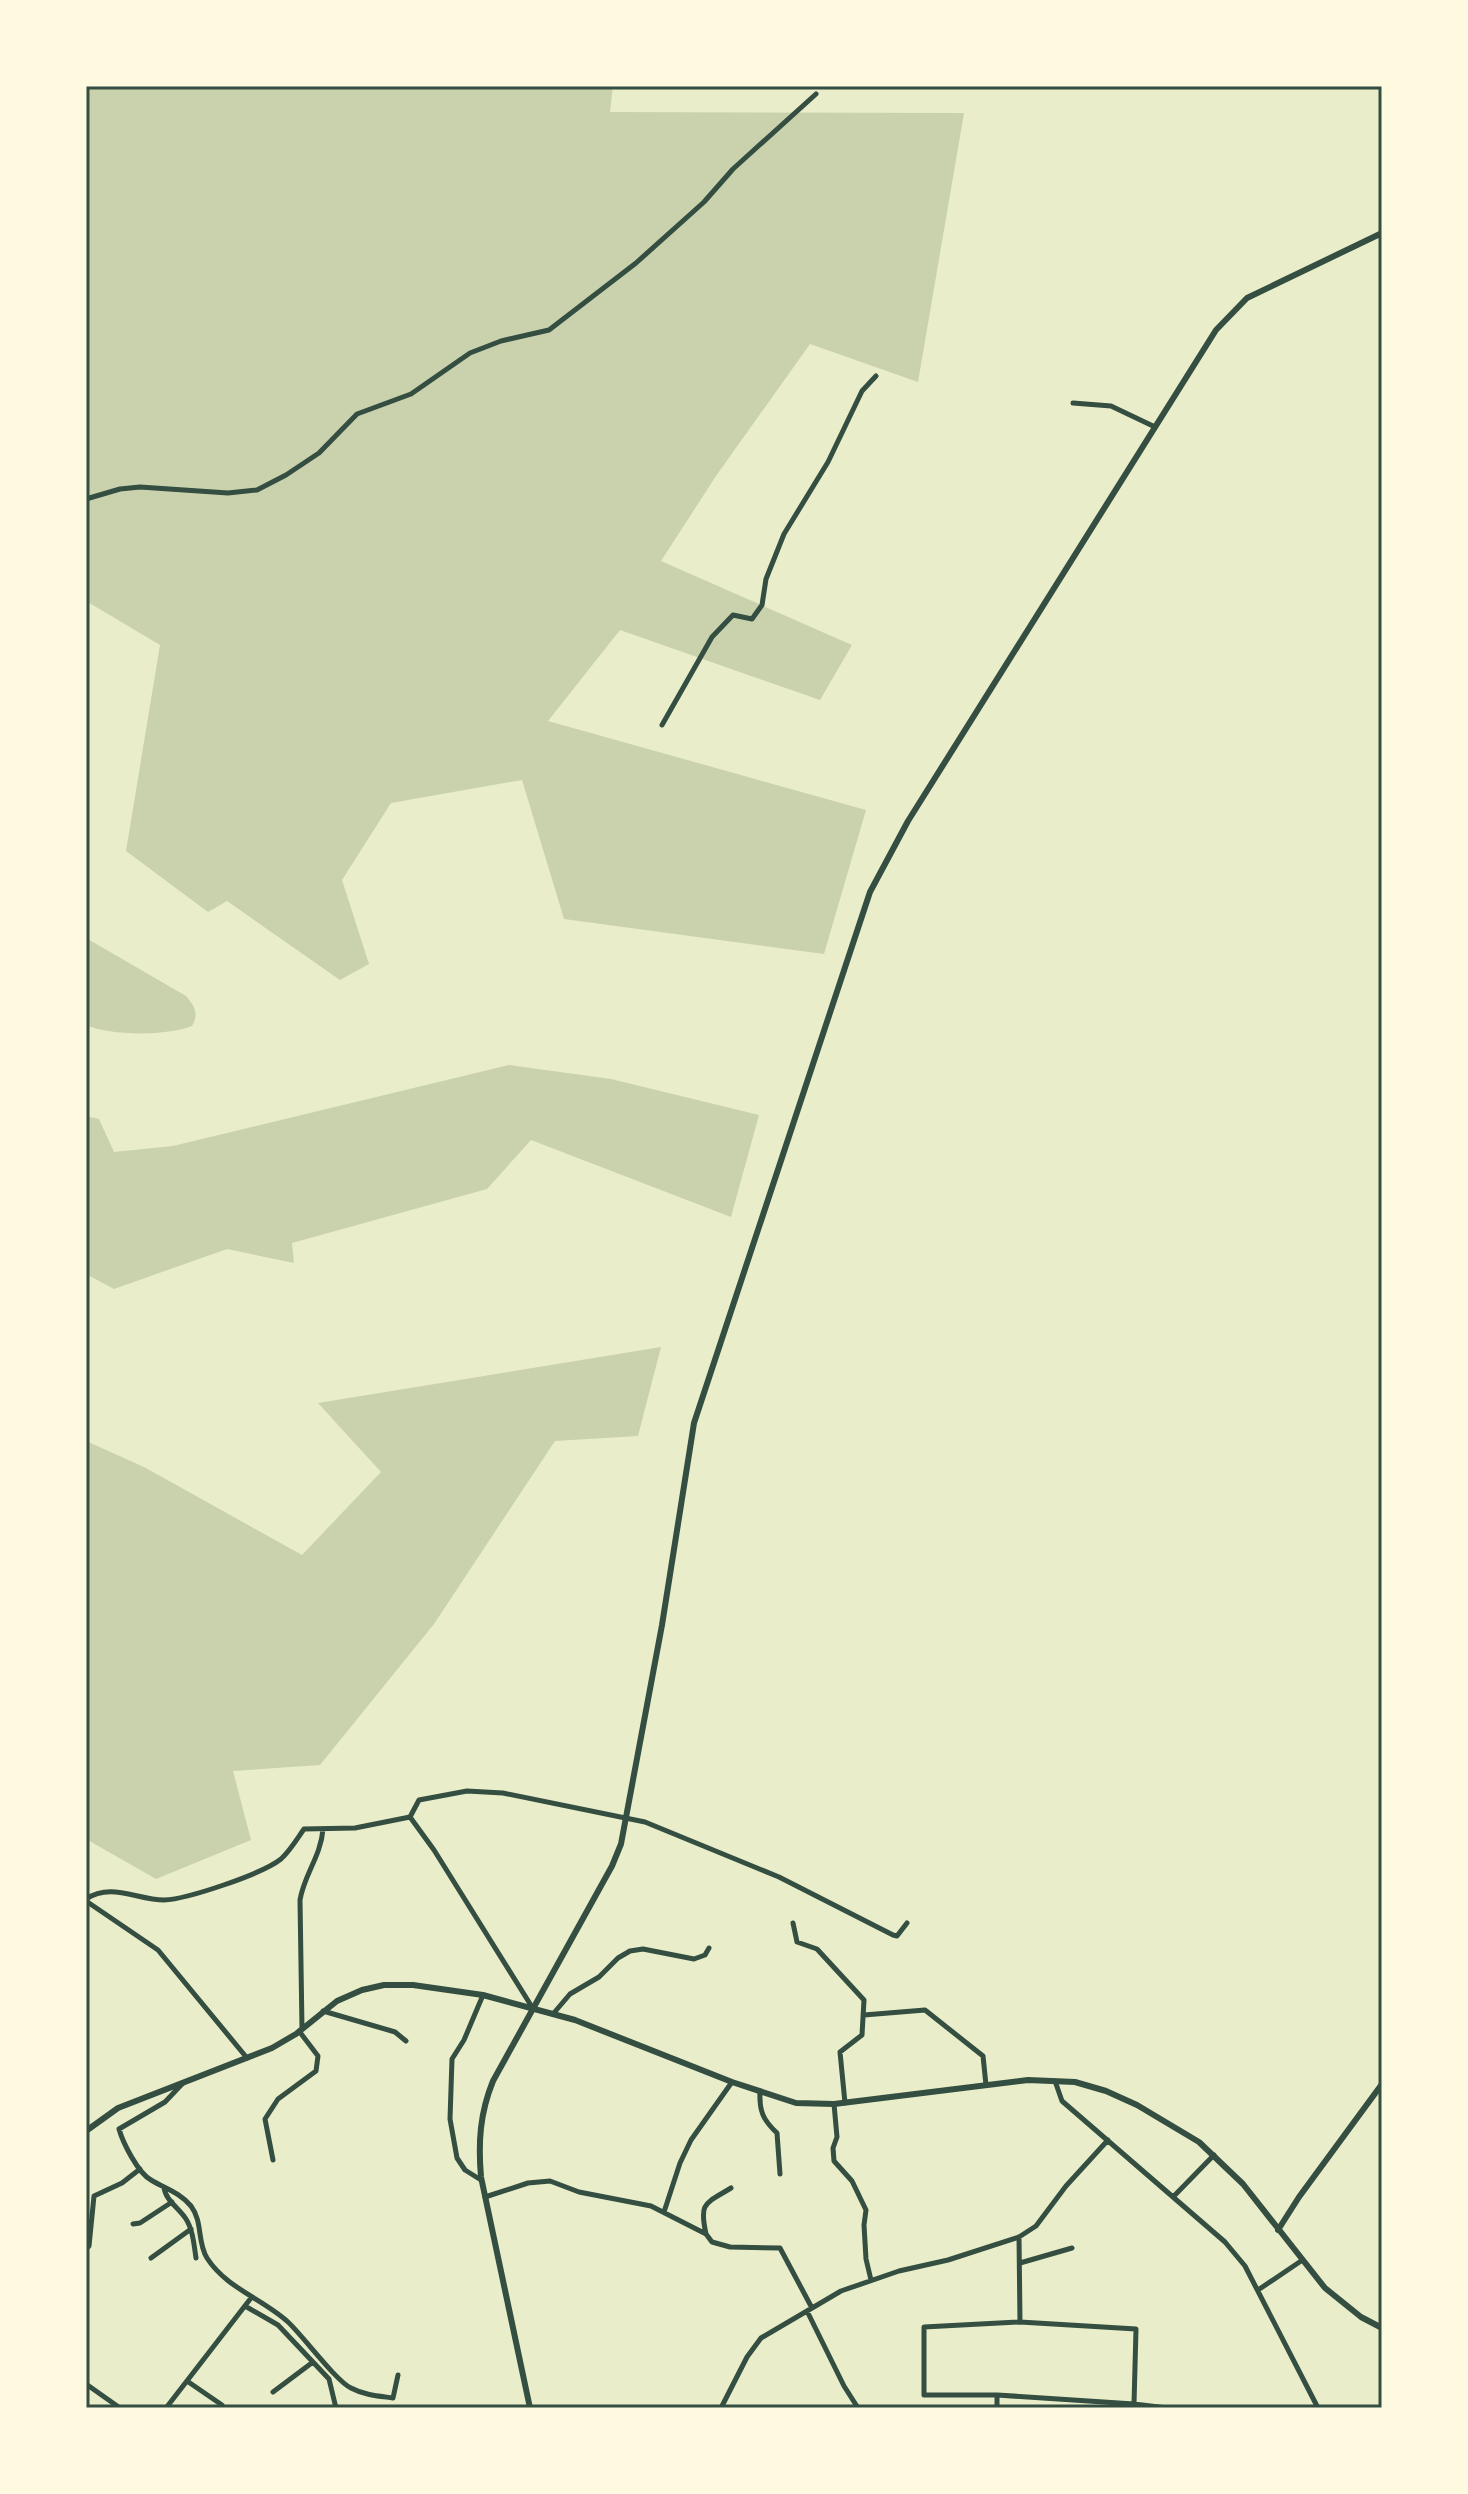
<svg xmlns="http://www.w3.org/2000/svg" width="1468" height="2494" viewBox="0 0 1468 2494" font-family="Arial,sans-serif">
<style>
.green{fill:#cad2ad}
.lines{fill:none;stroke-linecap:round;stroke-linejoin:round}
.minor{stroke:#344e41;stroke-width:5}
.tertiary{stroke:#344e41;stroke-width:6}
.neatline{fill:none;stroke:#344e41;stroke-width:3}
</style>
<rect width="100%" height="100%" fill="#e9edc9"/>
<path class="green" d="M86,86h527l-3,26 354,1 -46,269 -108,-38 -94,132 -55,85 191,84 -32,55 -200,-70 -72,91 318,89 -42,144 -260,-35 -42,-139 -131,23 -49,77 27,84 -29,16 -113,-79 -19,11 -82,-61 34,-206 -74,-44z
M86,938l100,58c9,11 13,17 6,30 -25,10 -82,10 -106,-1z
M509,1065l102,14 148,36 -28,102 -200,-77 -44,49 -195,54 2,20 -67,-14 -113,40 -28,-15v-158l13,3 15,33 59,-6z
M661,1347l-23,89 -83,5 -121,183 -114,141 -87,6 18,69 -95,39 -70,-40v-398l58,26 158,88 79,-83 -63,-69z"/>
<g class="lines">
<path class="minor" d="M1073,403l38,3 42,20
M86,499l34,-10 20,-2 88,6 29,-3 29,-15 33,-22 38,-39 54,-20 59,-41 31,-12 48,-11 87,-67 68,-61 29,-33 83,-75
M662,725l50,-88 21,-22 19,4 10,-14 4,-26 18,-45 44,-72 34,-71 14,-15
M410,1817l24,33 98,157
M86,1899c25,-17 51,1 78,1 24,-1 98,-26 117,-41 9,-8 16,-20 23,-30l51,-1 55,-11 9,-17 48,-9 36,2 142,29 134,55 114,58 4,1 10,-13
M86,1901l72,49 89,108
M793,1923l4,19 20,7 47,51 -2,35 -22,17 5,51
M323,2011l72,21 11,9
M553,2014l17,-20 29,-17 19,-19 12,-7 13,-2 51,10 11,-4 4,-7
M864,2015l61,-5 58,46 3,29
M302,2029l-2,-129c4,-25 21,-44 23,-71
M1055,2081l7,20 163,141 20,24 73,142
M183,2083l-18,19 -46,27c4,14 19,44 32,51 15,9 28,12 40,26 12,16 6,36 16,52 19,30 56,41 81,64 16,15 48,59 63,66 13,7 28,8 42,10l5,-23
M760,2091c-1,20 3,29 17,42l3,41
M834,2104l3,33 -4,11 1,13 18,20 14,29 -2,15 2,34 5,21
M273,2160l-8,-41 13,-20 38,-28 2,-15 -19,-25
M481,2180l-16,-10 -8,-12 -7,-39 2,-60 12,-19 19,-45
M164,2187c1,13 15,21 22,32 7,11 8,26 10,39
M485,2197l43,-14 22,-2 29,11 72,14 55,28 6,8 18,5 50,1 32,60
M1173,2197l41,-42
M664,2212l16,-49 11,-23 41,-58
M133,2224l7,-1 32,-21
M706,2234c-7,-32 -1,-30 25,-46
M1019,2237l1,85
M86,2249l3,-3 5,-50 28,-13 18,-14
M151,2258l40,-29
M1020,2263l52,-15
M86,2281v6
M1258,2290l43,-29
M245,2306l33,19 51,54 7,29
M807,2311l37,75 14,22
M187,2381l35,24 -2,3
M86,2384l34,24
M273,2392l40,-30
M1134,2404l2,-75 -116,-7 -96,5v68h73l137,9 33,4
M166,2408l85,-110
M721,2408l26,-51 14,-19 80,-47 58,-20 49,-11 71,-23 17,-11 30,-40 42,-46
M997,2408v-13"/>
<path class="tertiary" d="M86,2131l32,-23 154,-60 24,-14 41,-33 25,-11 22,-5h29l70,10 92,25 157,62 64,21 38,1 194,-24 47,2 31,9 31,14 62,37 44,42 82,104 36,29 21,11
M1278,2230l21,-33 83,-113
M530,2408l-49,-231c-3,-35 -1,-64 12,-96l119,-215 9,-22 41,-219 32,-202 176,-531 38,-71 308,-491 31,-32 135,-65"/>
</g>
<rect width="1468" height="2494" fill="none" stroke="#fefae0" stroke-width="176"/>
<rect x="88" y="88" width="1292" height="2318" class="neatline"/>
</svg>
